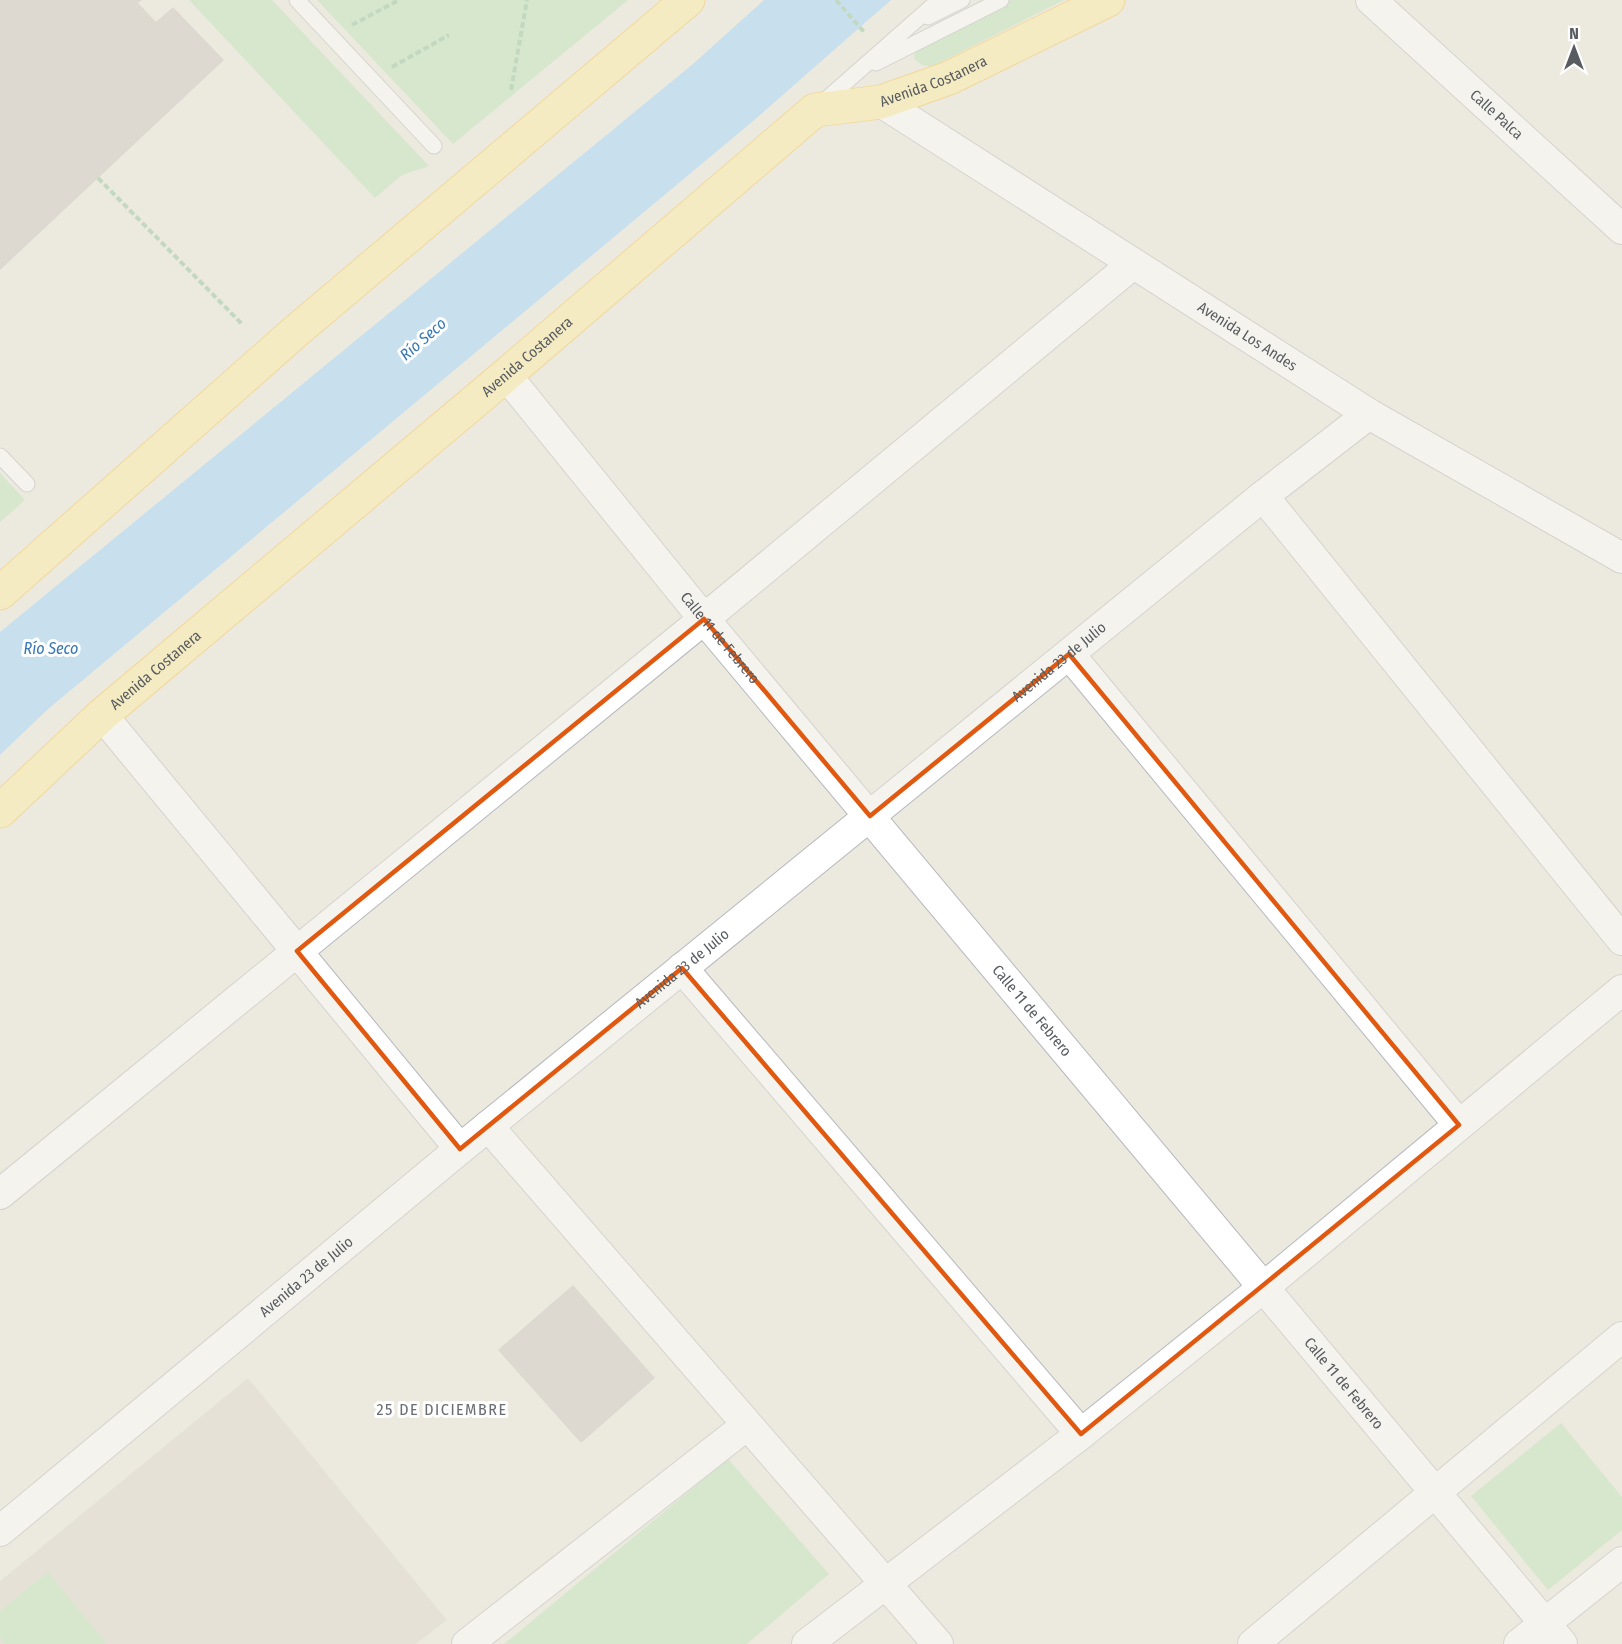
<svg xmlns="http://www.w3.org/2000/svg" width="1622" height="1644" viewBox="0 0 1622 1644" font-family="'Fira Sans Condensed',sans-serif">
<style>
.education{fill:#dcd8cd}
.green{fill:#bae5b9}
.water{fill:#9bd6ff}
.building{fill:#c9c5be}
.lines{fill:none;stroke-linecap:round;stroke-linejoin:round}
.service-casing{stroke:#b5b8bd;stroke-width:17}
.minor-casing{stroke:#b5b8bd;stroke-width:32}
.primary-casing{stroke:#f7c34d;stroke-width:35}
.path{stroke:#91c49e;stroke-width:4;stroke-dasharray:6 3;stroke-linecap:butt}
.service{stroke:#fff;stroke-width:15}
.minor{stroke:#fff;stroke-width:30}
.primary{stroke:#ffeea0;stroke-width:33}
.marked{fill:none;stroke:#e15910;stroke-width:4.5;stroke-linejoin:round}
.labels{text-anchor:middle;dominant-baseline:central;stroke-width:6;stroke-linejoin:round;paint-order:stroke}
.street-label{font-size:15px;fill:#585c61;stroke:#fff}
.water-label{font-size:16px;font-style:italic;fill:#3677b4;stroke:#fff}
.neighbourhood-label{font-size:16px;letter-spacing:1.5px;fill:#696e73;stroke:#fff}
</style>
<rect width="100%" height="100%" fill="#ece9de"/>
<path class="education" d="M248,1378l199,242 -31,24h-416v-63z"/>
<path class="green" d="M189,0h83l157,166 -27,9 -27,23z
M317,0h311l-175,144z
M1010,0h54l-133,67 -9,-2 -8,-6 1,-8 4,-5z
M0,473l25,27 -25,22z
M1561,1423l61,74v33l-74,60 -77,-94z
M728,1459l101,115 -82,70h-243z
M48,1572l59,72h-102l-5,-7v-26z"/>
<path class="water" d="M764,0h127l-139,122 -705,588 -47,45v-123l693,-568z"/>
<path class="building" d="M0,0h142l-4,3 18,19 17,-15 51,53 -224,210z
M573,1285l82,93 -74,65 -83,-93z"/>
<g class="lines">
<defs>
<path id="service" d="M297,0l137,146
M928,17l34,-17
M876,63l125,-63
M821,104l118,-104
M0,456l27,28"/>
<g id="minor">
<path id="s1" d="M1371,0l251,229"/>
<path id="s2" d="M881,102l488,312 253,144"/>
<path id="s3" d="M506,375l198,244 858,1025"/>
<path d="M1263,496l359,444"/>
<path d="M1069,654l390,471"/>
<path d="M102,715l358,434"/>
<path d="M682,968l399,466"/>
<path d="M488,1126l450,518"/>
<path d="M0,1194l704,-575 429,-355"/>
<path id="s4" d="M0,1531l460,-382 803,-653 106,-82"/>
<path d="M467,1644l280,-219"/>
<path d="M807,1644l274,-210 183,-147 358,-297"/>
<path d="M1253,1644l369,-307"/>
<path d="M1519,1644l103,-82"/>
</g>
<g id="primary">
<path d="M0,593l295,-261 393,-332"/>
<path id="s5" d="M0,811l102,-96 404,-340 309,-265 66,-8 68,-24 159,-78"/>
</g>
</defs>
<use href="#service" class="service-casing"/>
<use href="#minor" class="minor-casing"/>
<use href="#primary" class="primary-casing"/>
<path class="path" d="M836,0l29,33
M352,25l47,-25
M392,67l57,-32
M511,90l16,-90
M98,178l144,146"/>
<use href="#service" class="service"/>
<use href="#minor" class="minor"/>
<use href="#primary" class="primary"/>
</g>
<path d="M0 0H1622V1644H0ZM704,619l166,197 199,-162 390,471 -378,309 -399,-466 -222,181 -163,-198z" fill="#ece9de" fill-opacity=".55" fill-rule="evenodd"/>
<path class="marked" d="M704,619l166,197 199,-162 390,471 -378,309 -399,-466 -222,181 -163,-198z"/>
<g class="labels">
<g class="street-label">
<text stroke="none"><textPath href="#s5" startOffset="1198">Avenida Costanera</textPath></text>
<text stroke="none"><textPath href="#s1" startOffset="170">Calle Palca</textPath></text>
<text stroke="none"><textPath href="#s2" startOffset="435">Avenida Los Andes</textPath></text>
<text stroke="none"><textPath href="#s5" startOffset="696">Avenida Costanera</textPath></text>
<text stroke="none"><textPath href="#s3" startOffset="339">Calle 11 de Febrero</textPath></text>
<text stroke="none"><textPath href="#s4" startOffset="1370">Avenida 23 de Julio</textPath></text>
<text stroke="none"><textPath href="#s5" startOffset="210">Avenida Costanera</textPath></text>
<text stroke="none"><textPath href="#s4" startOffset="884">Avenida 23 de Julio</textPath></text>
<text stroke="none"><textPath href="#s3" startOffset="825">Calle 11 de Febrero</textPath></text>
<text stroke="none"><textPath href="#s4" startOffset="398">Avenida 23 de Julio</textPath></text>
<text stroke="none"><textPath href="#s3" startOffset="1311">Calle 11 de Febrero</textPath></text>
</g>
<g class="water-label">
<text transform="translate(423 339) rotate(-41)">Río Seco</text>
<text x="51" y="648">Río Seco</text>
</g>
<g class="neighbourhood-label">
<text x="442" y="1409">25 DE DICIEMBRE</text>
</g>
</g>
<g transform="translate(1574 48)" stroke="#ffffff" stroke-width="4.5" paint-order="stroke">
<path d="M0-4.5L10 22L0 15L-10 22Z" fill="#585c61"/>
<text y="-9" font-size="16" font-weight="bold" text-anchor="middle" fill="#585c61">N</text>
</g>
</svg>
